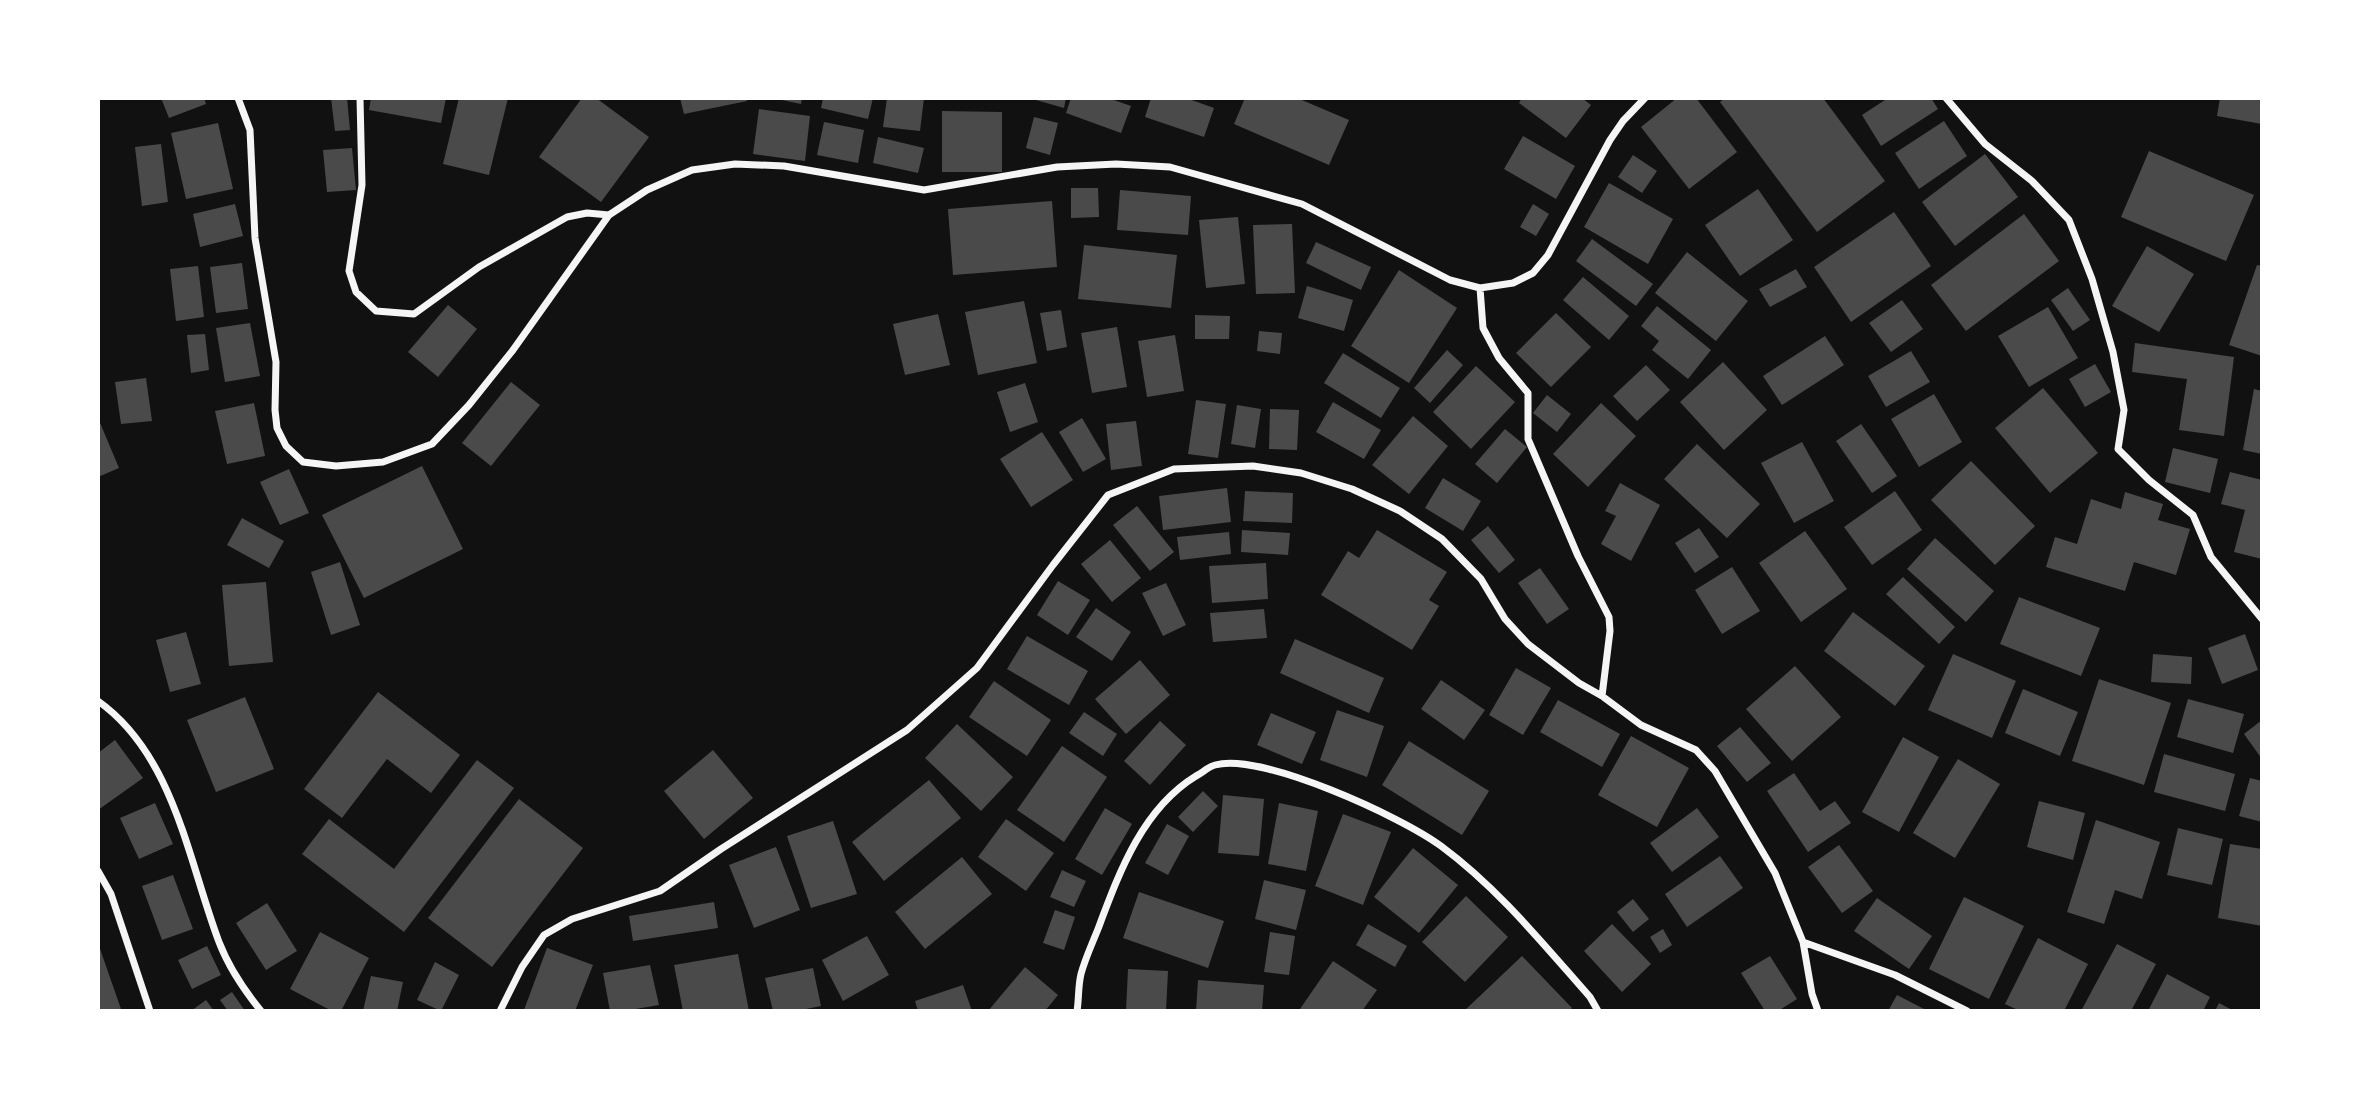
<svg xmlns="http://www.w3.org/2000/svg" width="2360" height="1109" viewBox="0 0 2360 1109" font-family="Jost,sans-serif">
<style>
.building{fill:#4a4a4a}
.lines{fill:none;stroke-linecap:round;stroke-linejoin:round}
.minor{stroke:#f5f5f5;stroke-width:7}
</style>
<rect width="100%" height="100%" fill="#111"/>
<path class="building" d="M161,98h43l2,6 -37,14z
M331,98h16l3,32 -15,1z
M371,98h75l-5,25 -72,-13z
M459,98h49l-19,77 -46,-11z
M582,98h14l53,39 -48,65 -62,-45z
M680,98h66l1,3 -63,13z
M772,98h30l-1,6z
M823,98h50l-5,21 -47,-11z
M887,98h37l-4,33 -37,-4z
M1029,98h37l-2,10z
M1071,98h37l23,8 -10,27 -55,-20z
M1151,98h35l28,10 -10,29 -59,-20z
M1245,98h52l52,22 -20,45 -95,-41z
M1522,98h60l9,7 -25,33 -47,-35z
M1677,98h19l41,54 -48,37 -48,-62z
M1725,98h98l62,83 -68,51 -97,-130z
M1888,98h43l7,11 -57,37 -19,-31z
M2220,98h42v26l-45,-8z
M759,109l51,7 -5,45 -52,-7z
M942,111l60,1v60h-60z
M1034,117l24,6 -8,32 -24,-7z
M1944,121l23,35 -48,33 -24,-36z
M824,122l40,8 -6,33 -41,-8z
M218,123l15,66 -47,10 -15,-66z
M1523,136l52,30 -19,33 -52,-30z
M878,137l46,11 -6,25 -45,-10z
M161,144l7,58 -26,4 -7,-59z
M352,148l4,42 -29,2 -4,-42z
M2149,151l105,44 -28,66 -105,-44z
M1985,154l33,43 -63,49 -33,-44z
M1633,155l24,16 -15,22 -24,-16z
M1609,183l64,36 -25,45 -64,-37z
M1071,188h27l1,29 -28,1z
M1758,189l35,51 -53,36 -35,-51z
M1120,190l71,6 -3,39 -71,-5z
M1052,201l5,66 -104,8 -5,-66z
M235,204l8,32 -43,11 -7,-33z
M1533,204l16,10 -13,22 -16,-9z
M1894,212l37,54 -80,56 -37,-55z
M2024,214l35,47 -93,70 -35,-46z
M1238,217l7,67 -39,4 -7,-68z
M1292,224l3,69 -39,1 -3,-69z
M1592,239l61,45 -17,22 -60,-45z
M1316,242l55,25 -10,23 -55,-27z
M1084,245l93,10 -6,53 -93,-9z
M2147,246l47,28 -35,58 -47,-26z
M1687,252l61,49 -32,40 -61,-48z
M242,263l6,46 -32,4 -6,-46z
M2257,265l5,1v90l-33,-11z
M198,266l6,51 -28,4 -6,-52z
M1796,269l11,18 -37,20 -11,-18z
M1399,270l58,38 -48,75 -58,-37z
M1583,277l46,39 -20,24 -46,-40z
M1307,286l46,14 -9,31 -46,-13z
M2068,288l22,32 -17,11 -22,-31z
M1902,300l21,29 -32,23 -22,-29z
M1024,301l13,62 -59,12 -13,-63z
M448,305l29,24 -39,48 -30,-25z
M1657,306l54,44 -23,29 -36,-29 7,-9 -18,-15z
M2048,307l30,51 -49,29 -31,-51z
M1061,310l6,37 -20,4 -7,-38z
M1556,313l35,34 -40,40 -35,-34z
M938,314l12,51 -45,10 -12,-51z
M1195,315l35,1 -1,23h-34z
M250,323l10,53 -35,6 -9,-54z
M1117,327l10,60 -35,6 -11,-60z
M1259,331l23,2 -2,21 -23,-3z
M205,334l4,36 -18,3 -4,-38z
M1175,335l9,56 -37,6 -9,-56z
M1825,336l19,29 -62,40 -19,-29z
M2135,343l99,14 -10,79 -45,-6 8,-51 -55,-7z
M1447,350l16,15 -33,38 -16,-15z
M1911,351l19,31 -44,25 -18,-31z
M1343,353l57,35 -19,30 -57,-35z
M1723,362l44,48 -43,40 -44,-48z
M2095,364l16,28 -26,15 -16,-28z
M1646,365l24,25 -33,31 -24,-25z
M1476,366l39,36 -44,47 -38,-37z
M146,378l6,43 -31,3 -6,-42z
M511,382l29,23 -49,61 -29,-23z
M1025,383l13,39 -28,10 -13,-40z
M2043,388l55,65 -48,40 -55,-65z
M2254,389l8,2v63l-19,-4z
M1934,394l28,48 -43,25 -28,-48z
M1547,395l24,19 -14,18 -24,-19z
M1196,400l30,4 -8,54 -30,-4z
M1333,402l48,28 -17,29 -48,-27z
M254,403l11,53 -38,8 -12,-53z
M1601,403l35,33 -48,51 -35,-33z
M1237,405l24,4 -6,39 -24,-4z
M1270,409l29,1 -2,40 -28,-1z
M1413,416l35,30 -39,48 -37,-29z
M98,418l21,50 -21,9z
M1082,418l24,41 -23,13 -24,-40z
M1136,421l6,45 -31,4 -5,-46z
M1861,424l36,52 -25,17 -36,-52z
M1505,429l22,18 -30,36 -22,-19z
M1042,432l31,48 -42,27 -31,-48z
M1802,442l32,59 -40,22 -33,-60z
M1697,444l63,60 -33,34 -63,-59z
M2173,448l45,11 -8,34 -45,-11z
M1971,461l64,65 -40,39 -64,-65z
M422,466l41,83 -99,49 -42,-83z
M289,469l20,44 -29,12 -20,-43z
M2230,472l32,8v79l-28,-7 11,-42 -24,-6z
M1443,478l38,23 -18,30 -38,-23z
M1620,483l40,22 -29,56 -30,-17 15,-28 -11,-5z
M1227,488l4,34 -68,8 -4,-34z
M1245,491l48,2 -1,30 -49,-2z
M1895,491l27,39 -50,35 -28,-38z
M2125,492l38,12 -5,16 32,9 -14,46 -42,-13 -9,29 -79,-24 9,-30 22,7 14,-45 30,10z
M1137,506l37,46 -24,19 -37,-46z
M242,518l42,23 -15,27 -42,-23z
M1488,526l27,34 -16,13 -28,-33z
M1699,528l20,29 -24,16 -20,-30z
M1242,530l48,3 -2,22 -47,-3z
M1377,530l70,42 -18,28 10,6 -27,44 -91,-55 27,-44 11,7z
M1805,531l42,58 -46,33 -42,-59z
M1229,532l2,22 -51,6 -3,-23z
M1935,538l59,53 -28,31 -59,-53z
M1110,540l31,38 -29,24 -31,-38z
M340,562l20,63 -29,10 -20,-63z
M1266,563l2,36 -56,4 -3,-37z
M1732,567l28,44 -38,23 -27,-44z
M1540,568l29,41 -22,15 -29,-41z
M1903,577l52,50 -16,17 -53,-50z
M1058,581l32,19 -22,35 -31,-20z
M266,582l7,80 -44,4 -7,-81z
M1166,583l20,42 -23,11 -21,-43z
M2019,597l81,31 -19,48 -81,-32z
M1096,608l35,24 -19,29 -36,-24z
M1264,609l3,29 -54,4 -3,-29z
M1853,612l72,54 -30,40 -71,-55z
M186,632l15,52 -31,8 -14,-52z
M2245,634l13,36 -36,14 -14,-36z
M1027,636l61,35 -19,34 -62,-36z
M1295,639l89,39 -15,35 -89,-40z
M1953,654l63,27 -24,57 -64,-28z
M2153,654l39,3 -1,27 -40,-2z
M1140,660l30,35 -44,39 -31,-35z
M1795,666l46,51 -49,44 -46,-52z
M1516,668l35,20 -28,47 -34,-20z
M2099,679l72,24 -27,82 -72,-24z
M1441,680l44,30 -21,30 -43,-31z
M994,681l57,39 -24,36 -58,-39z
M2023,689l55,23 -18,44 -55,-23z
M378,692l82,63 -29,38 -44,-34 -45,59 -38,-29z
M245,697l29,72 -58,23 -29,-72z
M2188,699l56,15 -11,39 -56,-16z
M1558,700l62,34 -18,33 -62,-35z
M1337,710l47,16 -17,51 -47,-17z
M1084,712l33,22 -14,22 -34,-23z
M1271,713l45,19 -14,32 -45,-19z
M2262,720v39l-18,-25z
M1160,721l26,24 -36,40 -26,-24z
M957,724l56,53 -32,34 -56,-53z
M1740,727l31,36 -24,19 -30,-36z
M1631,736l58,32 -32,59 -59,-32z
M1903,737l36,20 -40,75 -37,-20z
M115,740l28,38 -45,32v-57z
M1409,741l80,50 -27,44 -80,-50z
M1062,746l45,31 -43,65 -47,-32z
M713,750l40,48 -49,41 -40,-48z
M2164,754l71,20 -10,37 -71,-19z
M1958,759l42,25 -45,74 -42,-25z
M477,760l37,28 -110,144 -102,-78 27,-35 65,50z
M1794,773l26,38 15,-10 16,22 -43,29 -41,-61z
M2250,778l12,3v41l-23,-6z
M929,780l32,38 -77,63 -32,-39z
M1203,791l15,15 -25,26 -15,-15z
M1223,795l41,4 -5,57 -41,-3z
M519,799l64,49 -91,119 -64,-49z
M2039,801l46,12 -12,47 -46,-13z
M155,803l18,41 -34,15 -19,-41z
M1279,803l39,8 -12,60 -38,-7z
M1105,808l27,16 -30,51 -27,-16z
M1697,808l22,29 -47,35 -22,-29z
M1343,814l48,18 -28,73 -48,-19z
M1006,819l48,34 -28,38 -48,-34z
M2096,820l64,22 -18,57 -27,-9 -11,34 -37,-12z
M833,821l24,73 -46,14 -24,-72z
M1167,824l22,12 -21,39 -23,-12z
M2178,828l45,11 -11,46 -45,-10z
M2230,844l32,5v77l-44,-8z
M1839,845l34,46 -31,22 -34,-46z
M776,847l24,63 -46,18 -25,-63z
M1413,848l45,37 -39,48 -45,-36z
M1720,856l23,32 -56,39 -22,-33z
M962,857l30,37 -67,55 -30,-37z
M1062,870l24,11 -12,26 -24,-10z
M173,875l20,54 -31,11 -20,-54z
M1264,880l42,10 -10,40 -41,-11z
M1139,892l85,29 -16,47 -85,-30z
M1466,896l42,41 -43,45 -43,-40z
M1964,897l60,29 -35,73 -60,-30z
M1877,898l55,38 -23,33 -55,-38z
M1633,899l16,20 -16,13 -16,-20z
M714,902l4,26 -85,13 -4,-25z
M267,903l30,48 -31,19 -30,-47z
M1055,910l20,7 -11,33 -21,-7z
M1368,924l39,22 -12,21 -39,-22z
M1612,924l39,40 -29,28 -38,-41z
M1663,929l9,16 -12,8 -10,-16z
M320,932l49,26 -28,53h-9l-42,-22z
M1270,932l25,4 -6,39 -25,-3z
M867,936l22,39 -46,26 -21,-41z
M2038,938l50,26 -24,47h-44l-15,-7z
M98,943l23,66 -7,2h-16z
M2117,944l39,20 -25,47h-50z
M207,946l14,29 -29,14 -14,-29z
M547,948l46,17 -18,46 -51,-1z
M738,954l11,57h-66l-9,-46z
M1522,956l50,52 -4,3h-104z
M1770,956l27,43 -19,12h-13l-24,-38z
M1333,961l44,29 -15,21h-59l-3,-2z
M435,962l24,13 -18,36 -24,-11z
M650,965l9,40 -35,6h-14l-7,-38z
M1025,967l33,28 -13,16h-57z
M813,968l8,38 -25,5h-23l-8,-33z
M1128,969l40,2 -2,40h-40z
M2167,974l43,23 -7,14h-55z
M371,976l32,6 -6,29h-34z
M1198,980l66,5 -2,26h-66z
M963,985l9,26h-54l-3,-10z
M232,992l13,19h-17l-8,-11z
M1897,995l31,16h-40z
M206,1000l8,11h-23z
M2219,1003l15,8h-19z"/>
<g class="lines">
<path class="minor" d="M238,98l12,32 5,108 21,124 -1,48 2,18 9,18 17,16 33,4 47,-4 49,-18 37,-39 44,-55 96,-135 38,-25 45,-20 43,-6 49,2 140,24 133,-23 59,-3 54,3 132,37 148,76 30,8 33,-5 20,-10 15,-18 62,-115 13,-19 22,-23
M360,98l2,87 -13,86 7,21 20,19 38,3 65,-47 88,-50 20,-4 22,2
M1946,98l39,46 47,37 37,39 23,59 21,73 11,58 -6,39 31,31 44,35 18,42 51,62
M1480,288l3,40 16,30 29,35v46l50,117 31,61 1,14 -8,65
M98,701c76,54 90,159 121,241 10,26 25,48 42,69
M98,871l13,23 39,117
M1803,942l9,52 6,17
M500,1011l22,-44 22,-32 28,-16 88,-28 61,-42 186,-119 70,-62 76,-103 55,-70 66,-26 79,-3 48,7 51,16 48,22 42,28 39,40 24,40 23,25 51,39 23,13 39,29 55,25 19,21 60,102 28,69 92,33 72,36
M1077,1011c2,-12 1,-25 4,-37 4,-15 11,-30 17,-45 21,-56 44,-120 98,-153 6,-3 12,-9 19,-11 46,-13 187,52 226,81 57,42 103,99 149,151l8,14"/>
</g>
<rect width="2360" height="1109" fill="none" stroke="#ffffff" stroke-width="200"/>
</svg>
